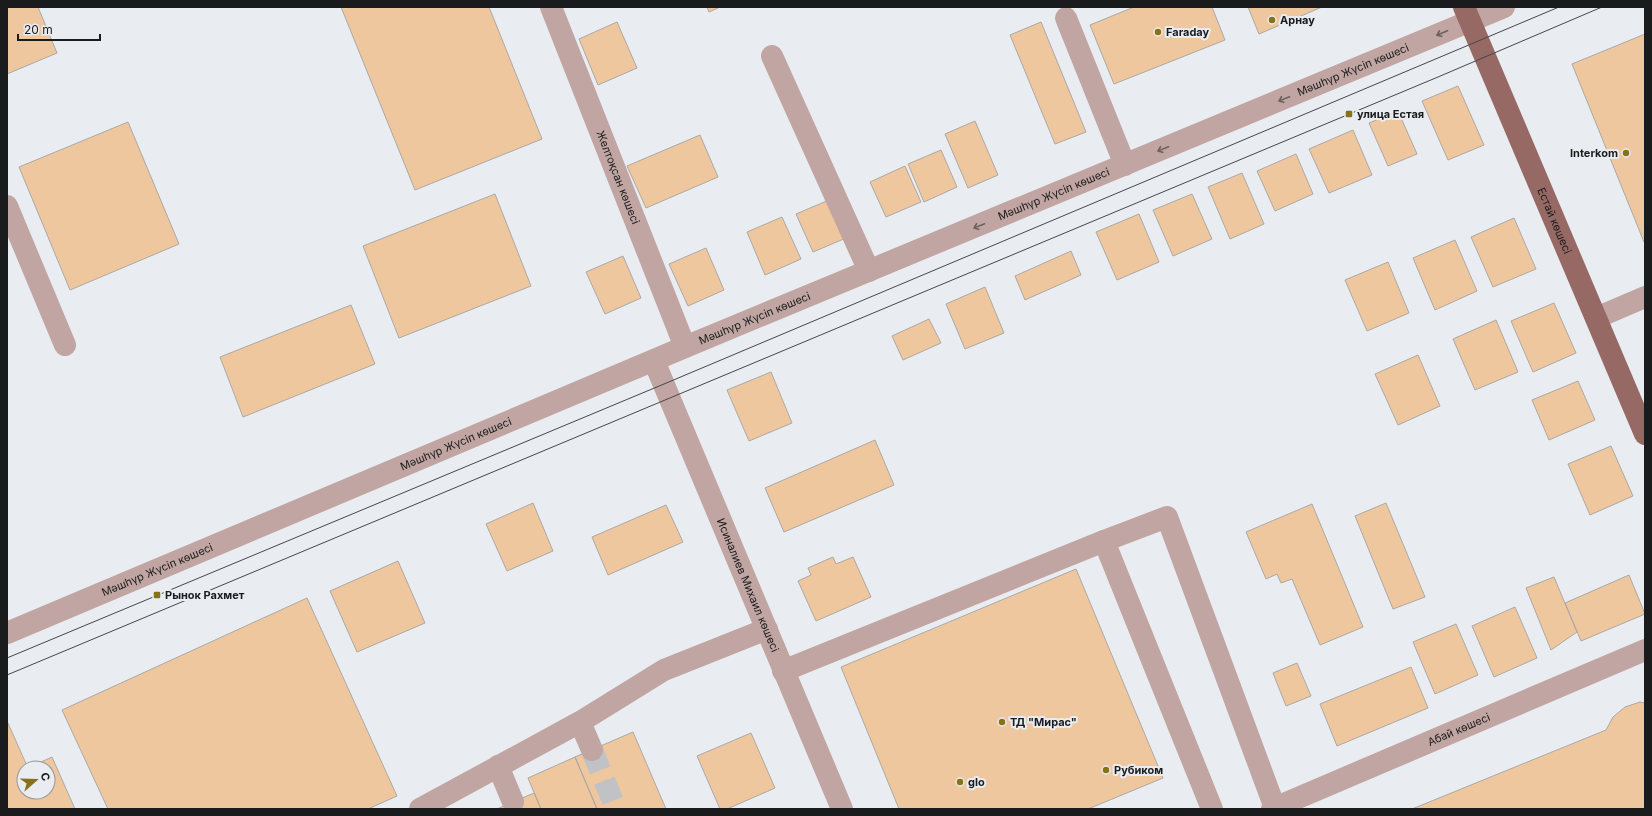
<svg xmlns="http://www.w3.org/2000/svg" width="1652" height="816" viewBox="0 0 1652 816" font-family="Inter,sans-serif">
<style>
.building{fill:#efc79e;stroke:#aca8a4;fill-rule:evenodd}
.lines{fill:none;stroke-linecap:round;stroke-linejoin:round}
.minor-tunnel{stroke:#c0c2c6;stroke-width:22;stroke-dasharray:22 11;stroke-linecap:butt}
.minor{stroke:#c0a5a2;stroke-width:22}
.major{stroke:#976965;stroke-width:22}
.tram{stroke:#464749;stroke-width:1}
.oneway{stroke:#6d605f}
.poi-dot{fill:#877316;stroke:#e9ecf0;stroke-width:1.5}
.labels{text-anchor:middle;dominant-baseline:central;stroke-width:4;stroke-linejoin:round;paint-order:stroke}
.poi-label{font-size:11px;font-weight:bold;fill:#1a1b1c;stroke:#e9ecf0;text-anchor:start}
.street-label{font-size:11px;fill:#1a1b1c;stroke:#e9ecf0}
</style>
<rect width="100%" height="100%" fill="#e9ecf0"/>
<path class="building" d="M7,7h31l19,46 -50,21z
M341,7h148l53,132 -127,51z
M707,7h13l-11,5z
M1134,7h78l13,33 -111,44 -24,-59z
M1248,7h74l-63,27z
M617,22l20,46 -39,17 -19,-46z
M1041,22l45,110 -31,12 -45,-109z
M1645,34v208h-1l-72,-178z
M1458,86l26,59 -36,15 -26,-59z
M1398,111l19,43 -29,12 -19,-43z
M975,121l23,54 -30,13 -23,-54z
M128,122l51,122 -109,46 -51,-123z
M1353,130l19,45 -43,18 -20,-44z
M700,135l18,42 -72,31 -19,-42z
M941,150l16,37 -33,15 -16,-38z
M1296,154l17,40 -38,17 -18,-40z
M905,166l16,36 -35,15 -16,-35z
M1242,173l22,51 -34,15 -22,-52z
M495,194l36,92 -132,52 -36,-92z
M1192,194l20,45 -39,17 -20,-46z
M829,200l17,38 -33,14 -17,-38z
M1139,214l20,48 -42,18 -21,-48z
M782,217l19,42 -36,16 -18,-43z
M1514,218l22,51 -43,18 -22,-50z
M1455,240l22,51 -42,19 -22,-52z
M706,248l18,42 -36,16 -19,-42z
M1071,251l10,24 -56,25 -10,-24z
M623,256l18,42 -36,16 -19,-42z
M1388,262l21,51 -42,18 -22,-51z
M985,287l19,46 -39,16 -19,-45z
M1554,303l22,50 -43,19 -22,-51z
M351,305l24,59 -132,53 -23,-60z
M929,319l12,24 -38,17 -11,-24z
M1496,320l22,52 -43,18 -22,-51z
M1418,355l22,51 -42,19 -23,-51z
M771,372l21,51 -43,18 -22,-51z
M1578,381l17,39 -46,20 -17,-40z
M875,440l19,45 -110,47 -19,-44z
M1611,446l22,50 -43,19 -22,-51z
M533,503l20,48 -46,20 -21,-47z
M1386,503l39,94 -32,12 -38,-93z
M1312,504l51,123 -43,18 -28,-66 -11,4 -4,-9 -11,5 -20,-47z
M666,505l17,37 -75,33 -16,-38z
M833,557l3,7 17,-7 18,40 -55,24 -18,-40 13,-6 -3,-7z
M398,561l27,62 -68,29 -27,-61z
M1076,569l87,209 -75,31h-189l-58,-142z
M1629,575l16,39 -64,27 -16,-38z
M1554,577l23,55 -26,18 -25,-62z
M307,598l90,198 -29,13h-260l-46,-99z
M1515,607l22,51 -43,19 -22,-51z
M1456,624l22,51 -43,19 -22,-52z
M1297,663l14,33 -25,10 -13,-33z
M1411,667l17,41 -91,38 -17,-42z
M1640,702l5,1v106h-233l194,-79 7,-13 12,-10z
M7,721l21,47 24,-11 23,52h-68zM24,768h24v24h-24z
M633,732l33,77h-69l-22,-52z
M751,733l24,55 -48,21h-7l-23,-53z
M575,757l22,52h-56l-13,-31z
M534,793l7,16h-44l16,-7z"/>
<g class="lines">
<path class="minor-tunnel" d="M592,750l24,59"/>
<g class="minor">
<path id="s1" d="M551,7l134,340"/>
<path d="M1066,18l59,147"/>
<path d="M772,56l97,215"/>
<path d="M7,206l58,139"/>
<path d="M1596,318l49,-21"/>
<path id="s2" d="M654,361l188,448"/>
<path d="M1104,541l63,-24 108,291"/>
<path id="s3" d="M7,633l678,-286 819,-340"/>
<path d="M783,671l321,-130 108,268"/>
<path d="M580,722l12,28"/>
<path d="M498,766l15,36"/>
<path d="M420,809l160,-87 84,-52 103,-41"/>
<path id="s4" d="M1272,809l373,-159"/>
</g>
<path class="major" id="s5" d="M1464,7l181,427"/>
<path class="tram" d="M7,658l657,-274 895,-377
M7,675l1431,-598 164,-70"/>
</g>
<defs><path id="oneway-shaft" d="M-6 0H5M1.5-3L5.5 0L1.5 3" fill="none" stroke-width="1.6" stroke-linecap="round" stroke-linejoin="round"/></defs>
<g class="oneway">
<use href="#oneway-shaft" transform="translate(1442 33) rotate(157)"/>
<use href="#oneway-shaft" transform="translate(1284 99) rotate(158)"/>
<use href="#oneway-shaft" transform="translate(1163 149) rotate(158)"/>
<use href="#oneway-shaft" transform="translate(979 226) rotate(158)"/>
</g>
<g class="poi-dot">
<circle cx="1272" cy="20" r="4"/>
<circle cx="1158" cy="32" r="4"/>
<rect x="1345" y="110" width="8" height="8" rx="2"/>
<circle cx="1626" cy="153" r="4"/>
<rect x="153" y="591" width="8" height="8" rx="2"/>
<circle cx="1002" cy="722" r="4"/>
<circle cx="1106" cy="770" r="4"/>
<circle cx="960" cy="782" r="4"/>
</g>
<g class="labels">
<g class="poi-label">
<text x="1280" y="20">Арнау</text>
<text x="1166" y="32">Faraday</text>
<text x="1357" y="114">улица Естая</text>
<text x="1618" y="153" text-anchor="end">Interkom</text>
<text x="165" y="595">Рынок Рахмет</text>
<text x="1010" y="722">ТД "Мирас"</text>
<text x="1114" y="770">Рубиком</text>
<text x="968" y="782">glo</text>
</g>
<g class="street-label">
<text stroke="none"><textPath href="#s3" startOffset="1459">Мәшһүр Жүсіп көшесі</textPath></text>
<text stroke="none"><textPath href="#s1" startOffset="183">Желтоқсан көшесі</textPath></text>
<text stroke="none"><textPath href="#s3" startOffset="1135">Мәшһүр Жүсіп көшесі</textPath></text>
<text stroke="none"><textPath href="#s5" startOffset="232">Естай көшесі</textPath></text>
<text stroke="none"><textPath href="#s3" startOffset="811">Мәшһүр Жүсіп көшесі</textPath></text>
<text stroke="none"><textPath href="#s3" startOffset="487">Мәшһүр Жүсіп көшесі</textPath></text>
<text stroke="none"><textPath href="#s3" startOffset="163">Мәшһүр Жүсіп көшесі</textPath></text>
<text stroke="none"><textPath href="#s2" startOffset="243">Исиналиев Михаил көшесі</textPath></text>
<text stroke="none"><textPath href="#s4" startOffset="203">Абай көшесі</textPath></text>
</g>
</g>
<rect width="1652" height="816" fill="none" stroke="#1a1b1c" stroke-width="16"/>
<g transform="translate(36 780) rotate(70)"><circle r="19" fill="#e9ecf0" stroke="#96989b"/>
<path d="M0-3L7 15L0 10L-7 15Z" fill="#877316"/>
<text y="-6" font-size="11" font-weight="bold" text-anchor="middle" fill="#1a1b1c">С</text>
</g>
<path d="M18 34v6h82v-6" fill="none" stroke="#1a1b1c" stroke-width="2"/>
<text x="24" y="34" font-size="12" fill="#1a1b1c" stroke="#e9ecf0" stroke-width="3" paint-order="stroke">20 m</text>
</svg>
